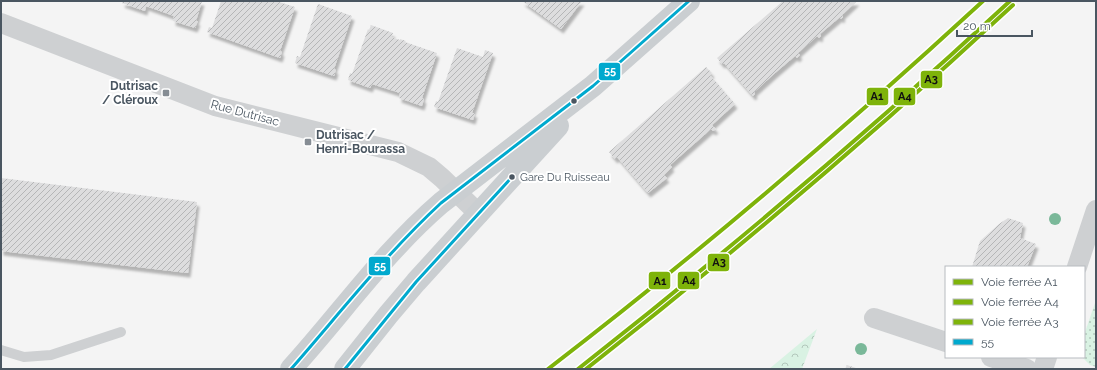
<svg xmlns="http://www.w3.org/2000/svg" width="1097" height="370" viewBox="0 0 1097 370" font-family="Raleway,sans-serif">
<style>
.grass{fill:url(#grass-dots)}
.forest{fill:url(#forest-crowns)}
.building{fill:url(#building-hatch);filter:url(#shadow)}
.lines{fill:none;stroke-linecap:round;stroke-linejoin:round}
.service{stroke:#ced0d2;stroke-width:10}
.minor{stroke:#ced0d2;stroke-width:20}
.primary{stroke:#caced1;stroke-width:22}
.bus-1-casing{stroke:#fff;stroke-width:6}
.bus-1{stroke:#00a9ce;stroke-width:3}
.rail-1-casing{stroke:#fff;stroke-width:7}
.rail-2-casing{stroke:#fff;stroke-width:7}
.rail-3-casing{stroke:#fff;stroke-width:7}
.rail-1{stroke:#7eb30a;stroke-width:4}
.rail-2{stroke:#7eb30a;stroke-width:4}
.rail-3{stroke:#7eb30a;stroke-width:4}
.tree{fill:#7ab899}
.poi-dot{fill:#868d94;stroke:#fff;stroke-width:1.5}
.bus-dot{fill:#4a5661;stroke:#fff;stroke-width:1.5}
.labels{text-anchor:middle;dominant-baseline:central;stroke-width:4;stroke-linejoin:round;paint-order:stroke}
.bus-label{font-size:11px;fill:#4a5661;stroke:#fff;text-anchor:start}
.poi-label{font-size:12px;font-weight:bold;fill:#4a5661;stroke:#fff;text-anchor:end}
.street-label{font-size:12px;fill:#4a5661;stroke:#fff}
.line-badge{stroke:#fff;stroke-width:1.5}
.badge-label{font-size:11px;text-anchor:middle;font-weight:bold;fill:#fff}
.pale-badge-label{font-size:11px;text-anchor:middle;font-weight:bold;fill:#111}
</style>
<defs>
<pattern id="grass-dots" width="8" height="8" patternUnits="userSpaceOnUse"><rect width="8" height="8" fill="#d9f2e3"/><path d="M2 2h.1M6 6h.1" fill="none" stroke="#b2c7bb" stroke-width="1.8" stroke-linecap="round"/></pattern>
<pattern id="forest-crowns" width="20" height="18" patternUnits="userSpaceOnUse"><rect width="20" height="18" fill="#d9f2e3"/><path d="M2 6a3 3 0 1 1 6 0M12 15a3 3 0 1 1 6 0" fill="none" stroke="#b2c7bb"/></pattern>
<pattern id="building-hatch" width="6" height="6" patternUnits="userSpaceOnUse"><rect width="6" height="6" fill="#ddddde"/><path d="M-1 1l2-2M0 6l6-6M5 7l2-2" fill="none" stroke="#b5b6b7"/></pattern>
<filter id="shadow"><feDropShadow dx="2.5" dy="4.5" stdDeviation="1" flood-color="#0004"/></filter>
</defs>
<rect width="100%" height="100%" fill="#f4f4f4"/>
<path class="grass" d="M1096,300v67l-6,-2 -8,-8h2v-22z"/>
<path class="forest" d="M817,329l-15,40h-33z"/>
<path class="building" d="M123,1h79l-6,20h2l-3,7 -22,-7 1,-5 -28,-10 -1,5 -23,-8z
M221,1h55l19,6 -15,44 2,1 -2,6 -73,-26 2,-5 3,1z
M522,1h60l-21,28z
M783,1h74l-15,14 1,2 -2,2 -1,-2 -20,17 1,2 -2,2 -2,-2 -19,17 2,2 -3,3 -2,-2 -20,17 -21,19 1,2 -2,2 -29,-33 -2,1 -5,-6z
M318,4l34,12 -18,53 2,1 -2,6 -39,-13 2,-7 3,1z
M371,25l22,8 -2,4 9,3v-1l6,2 -1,1 32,11 -15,45 2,1 -2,7 -23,-8 1,-5 -28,-9 -2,4 -22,-8 2,-7 2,1 16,-45 1,1z
M457,48l26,9 2,-7 8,3 -21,60h3l-2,7 -39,-13 2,-6 2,1z
M706,67l6,6 -2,2 25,29 -23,21 4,4 -3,2 -2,-2 -41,36 2,2 -8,8 3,3 -19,15 -31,-36 -2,2 -6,-7z
M1,178l196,24 -9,71 -187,-22z
M1008,218l15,5 -3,15 16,6 -9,23h-55l8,-26 19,-17z
M847,365l12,4h-14z"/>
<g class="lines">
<path class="service" d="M1,350l23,7 27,-2 70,-23"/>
<path class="minor" d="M1,23l214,83 183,46 31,15 13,11 37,36
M1077,267l19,-57
M874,318l72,24
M991,357l36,12
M1043,369l4,-12"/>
<path class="primary" d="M291,369c50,-55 93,-117 150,-166l152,-117 96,-85
M345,369l43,-54 28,-33 142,-156"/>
<defs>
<path id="bus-1" d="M291,369c49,-56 95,-115 150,-166l152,-117 96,-85
M345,369l71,-87 96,-105"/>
</defs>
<use href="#bus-1" class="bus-1-casing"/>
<use href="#bus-1" class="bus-1"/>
<defs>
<path id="rail-1" d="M548,369c151,-116 295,-239 435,-368"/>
<path id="rail-2" d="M578,369c149,-117 293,-239 432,-368"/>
<path id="rail-3" d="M586,369c148,-116 290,-237 427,-364"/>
</defs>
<use href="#rail-1" class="rail-1-casing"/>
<use href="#rail-2" class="rail-2-casing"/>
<use href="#rail-3" class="rail-3-casing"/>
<use href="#rail-1" class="rail-1"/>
<use href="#rail-2" class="rail-2"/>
<use href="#rail-3" class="rail-3"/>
</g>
<g class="tree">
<circle cx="1055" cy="219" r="6"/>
<circle cx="861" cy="349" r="6"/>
</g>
<g class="poi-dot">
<rect x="162" y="89" width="8" height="8" rx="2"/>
<rect x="304" y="138" width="8" height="8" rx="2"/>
</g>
<g class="bus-dot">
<circle cx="574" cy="101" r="3.5"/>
<circle cx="512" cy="177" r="3.5"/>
</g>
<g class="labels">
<g class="bus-label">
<text x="520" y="177">Gare Du Ruisseau</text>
</g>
<g class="poi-label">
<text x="158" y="86">Dutrisac<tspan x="158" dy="14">/ Cléroux</tspan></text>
<text x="316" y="135" text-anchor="start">Dutrisac /<tspan x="316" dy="14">Henri-Bourassa</tspan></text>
</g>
<g class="street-label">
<text transform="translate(245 113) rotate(15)">Rue Dutrisac</text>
</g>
</g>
<g class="line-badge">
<rect x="598" y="62" width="23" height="19" rx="4" fill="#00a9ce"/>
<rect x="920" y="70" width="23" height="19" rx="4" fill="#7eb30a"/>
<rect x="893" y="87" width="23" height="19" rx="4" fill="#7eb30a"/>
<rect x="866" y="87" width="23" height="19" rx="4" fill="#7eb30a"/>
<rect x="707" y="253" width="23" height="19" rx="4" fill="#7eb30a"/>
<rect x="368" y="256" width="23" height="20" rx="4" fill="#00a9ce"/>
<rect x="677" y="271" width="23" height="19" rx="4" fill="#7eb30a"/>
<rect x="648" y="271" width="23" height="19" rx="4" fill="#7eb30a"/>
</g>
<g class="badge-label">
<text x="610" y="75">55</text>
<text x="380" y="270">55</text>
</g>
<g class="pale-badge-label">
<text x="931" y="83">A3</text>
<text x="905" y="100">A4</text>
<text x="877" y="100">A1</text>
<text x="719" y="266">A3</text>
<text x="689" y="284">A4</text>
<text x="660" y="285">A1</text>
</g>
<rect width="1097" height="370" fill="none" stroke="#4a5661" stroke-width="4"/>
<rect x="945" y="266" width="140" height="92" fill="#ffffff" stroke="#b7bbc0"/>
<rect x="953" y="279" width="20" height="6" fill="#7eb30a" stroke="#b7bbc0"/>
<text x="981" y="286" font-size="12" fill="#4a5661">Voie ferrée A1</text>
<rect x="953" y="299" width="20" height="6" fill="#7eb30a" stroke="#b7bbc0"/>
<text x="981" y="306" font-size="12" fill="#4a5661">Voie ferrée A4</text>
<rect x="953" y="319" width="20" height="6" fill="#7eb30a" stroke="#b7bbc0"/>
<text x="981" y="326" font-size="12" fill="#4a5661">Voie ferrée A3</text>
<rect x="953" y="339" width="20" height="6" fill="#00a9ce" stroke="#b7bbc0"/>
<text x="981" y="346" font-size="12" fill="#4a5661">55</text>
<path d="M957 30v6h75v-6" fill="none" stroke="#4a5661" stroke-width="2"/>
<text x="963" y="30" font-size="12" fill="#4a5661" stroke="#ffffff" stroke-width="3" paint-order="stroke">20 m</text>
</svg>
